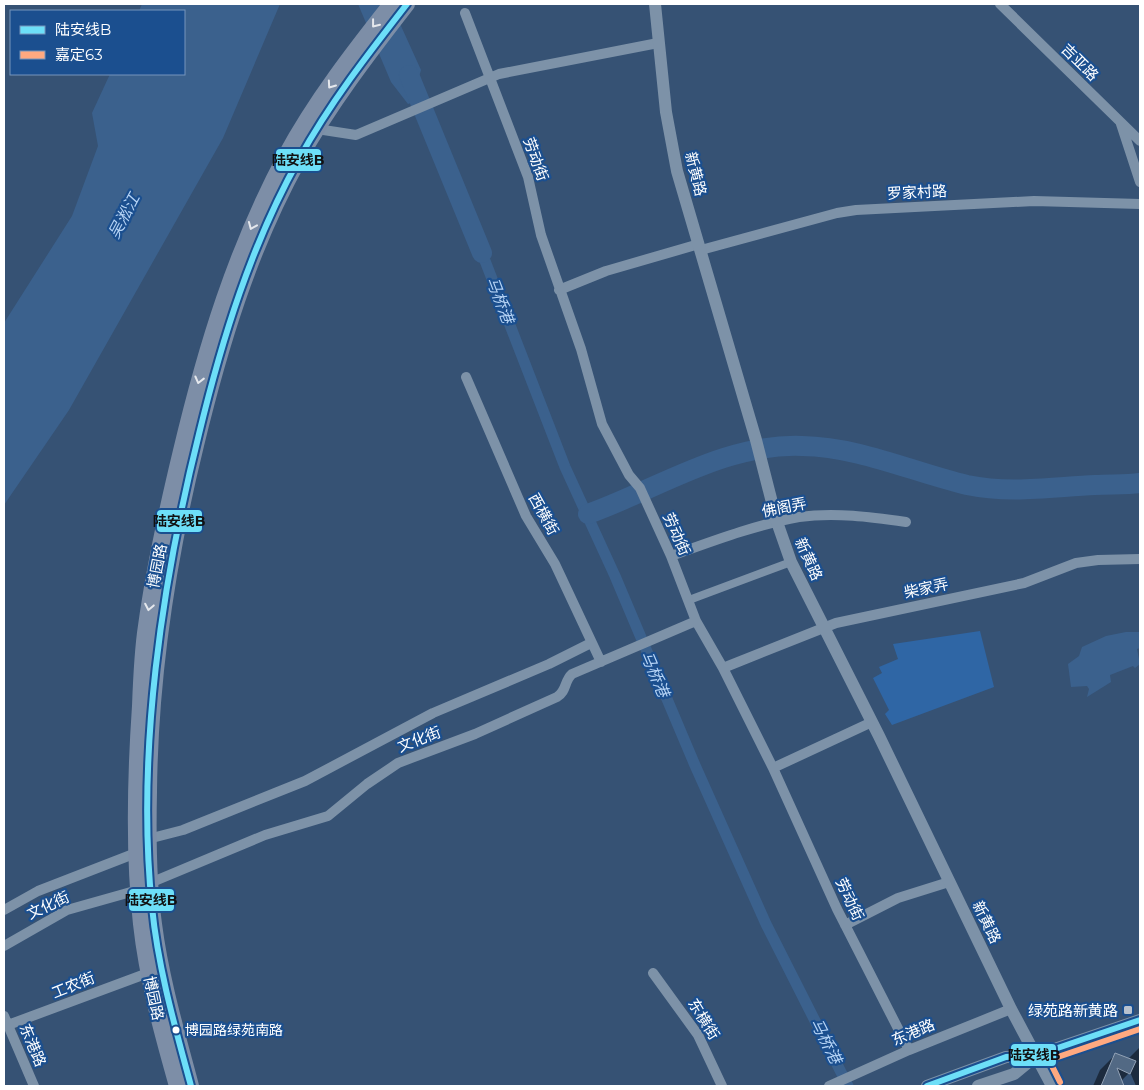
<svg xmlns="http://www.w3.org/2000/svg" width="1144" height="1090" viewBox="0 0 1144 1090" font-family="Montserrat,'Noto Sans SC',sans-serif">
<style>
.green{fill:#2f66a5}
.water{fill:#3b618d}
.shadow{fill:#0007}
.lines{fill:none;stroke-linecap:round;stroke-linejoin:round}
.canal{stroke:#3b618d;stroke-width:11}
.river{stroke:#3b618d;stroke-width:20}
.building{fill:#526984;stroke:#92a2b6}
.pedestrian{stroke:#7d92a8;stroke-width:8}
.minor{stroke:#7d92a8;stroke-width:10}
.tertiary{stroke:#7d92a8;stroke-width:12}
.primary{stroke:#7d8ea7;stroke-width:16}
.bus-1-casing{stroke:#1b4f8f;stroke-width:10}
.bus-2-casing{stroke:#1b4f8f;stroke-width:10}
.bus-1{stroke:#6ddff8;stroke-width:6}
.bus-2{stroke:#ffa980;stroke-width:6}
.oneway{stroke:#e5e8ed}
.poi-dot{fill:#b9c2ce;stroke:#1b4f8f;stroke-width:2}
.bus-dot{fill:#fff;stroke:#1b4f8f;stroke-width:2}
.labels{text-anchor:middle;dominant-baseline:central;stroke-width:4.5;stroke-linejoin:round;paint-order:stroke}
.bus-label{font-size:14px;fill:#fff;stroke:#1b4f8f;text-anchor:start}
.street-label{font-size:15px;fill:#fff;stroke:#1b4f8f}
.poi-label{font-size:15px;fill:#fff;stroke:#1b4f8f;text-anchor:end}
.water-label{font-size:16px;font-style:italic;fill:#b5d3f5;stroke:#1b4f8f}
.line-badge{stroke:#1b4f8f;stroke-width:2}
.pale-badge-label{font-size:14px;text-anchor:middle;font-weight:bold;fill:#111}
</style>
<rect width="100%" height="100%" fill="#365274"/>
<path class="green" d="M980,631l14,56 -102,38 -7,-11 4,-4 -16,-32 9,-5 -3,-6 19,-8 -5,-15z"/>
<path class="water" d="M142,4h138l-57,134 -154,272 -65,95v-182l68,-107 26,-70 -6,-33 18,-39h74v-63h-45z
M358,4h33l30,66 -2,7 6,21 -17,6 -17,-22z
M1126,632h14v16l-3,1 3,15 -5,4 -2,-2 -23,9 1,7 -24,15 2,-8 -2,-3 -16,1 -3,-23 11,-8 3,-9 24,-11z"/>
<path class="shadow" d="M1139,1048l1,38h-4l-6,-14 -9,9 2,5h-30l7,-16 16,-16 12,5z"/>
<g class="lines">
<path class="canal" d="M482,253l83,214 50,109 79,187 72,161 82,162"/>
<path class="river" d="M409,75l73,178
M588,514c70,-25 137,-71 214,-68 58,1 110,26 165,39 43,9 85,2 128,0 15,-1 30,0 45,-2"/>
</g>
<path class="building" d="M1115,1053l21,8 -6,13 -13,-6 7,18h-23z"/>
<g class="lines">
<path class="pedestrian" d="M689,600l102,-38"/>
<path class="minor" d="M1000,4l140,137
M465,13l63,164 13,58 40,114 21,75 27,51 11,13 31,68 25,65 27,47 50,100 64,141 72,141
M1121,124l19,58
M317,129l39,6 143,-61 159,-31
M701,250l136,-37 19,-3 178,-9 106,3
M559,290l47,-19 93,-27
M466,377l60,139 29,48 46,98
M671,556c42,-15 84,-31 128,-39 36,-5 72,0 107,5
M723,668l113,-45 188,-40 52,-20 22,-3 42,-1
M773,768l99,-46
M148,839l35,-9 122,-49 128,-68 116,-49 42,-21
M150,883l115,-48 63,-19 39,-32 31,-21 77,-29 82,-37c10,-6 7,-16 15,-23l124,-53
M4,910l34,-19 98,-38
M845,925l53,-27 51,-16
M4,946l63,-36 71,-20
M653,973l45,62 24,51
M4,1016l30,70
M8,1025l140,-52
M829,1086l80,-36 102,-41"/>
<path class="tertiary" d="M655,4l11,108 11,59 79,269 21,82 14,40 88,174 132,273 41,77
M927,1086l79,-29 31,-2 103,-35
M978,1086l36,-12 23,-19"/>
<path class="primary" d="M177,1086c-15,-53 -30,-107 -36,-162 -8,-73 -6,-145 -1,-218 1,-27 2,-54 6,-80 8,-59 21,-117 35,-175 25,-105 54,-200 105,-296 29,-54 68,-104 105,-151
M191,1086c-14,-53 -30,-107 -37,-162 -6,-44 -6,-88 -5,-132 1,-118 19,-233 47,-347 24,-99 53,-196 103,-286 31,-55 69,-105 108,-155"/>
<defs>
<path id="bus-1" d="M191,1086c-16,-59 -33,-118 -39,-179 -16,-153 10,-325 47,-473 23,-95 52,-189 100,-275 30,-55 69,-105 108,-155
M927,1086l79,-29 31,-2 103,-35"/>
<path id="bus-2" d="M1060,1082l-11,-22 91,-31"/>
</defs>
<use href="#bus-1" class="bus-1-casing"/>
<use href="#bus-2" class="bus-2-casing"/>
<use href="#bus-1" class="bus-1"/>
<use href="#bus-2" class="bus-2"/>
</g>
<defs><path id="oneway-chevron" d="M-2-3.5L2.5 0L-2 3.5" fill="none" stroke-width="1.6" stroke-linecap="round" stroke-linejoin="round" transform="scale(1.25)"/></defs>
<g class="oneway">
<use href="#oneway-chevron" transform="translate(375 24) rotate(128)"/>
<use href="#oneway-chevron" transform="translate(331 85) rotate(125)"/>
<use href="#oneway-chevron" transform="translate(252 226) rotate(113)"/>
<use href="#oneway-chevron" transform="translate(199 380) rotate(104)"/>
<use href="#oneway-chevron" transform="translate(149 607) rotate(101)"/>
</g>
<rect class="poi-dot" x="1123" y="1005" width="10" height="10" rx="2.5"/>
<circle class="bus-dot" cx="176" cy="1030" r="4.5"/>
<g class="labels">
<g class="bus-label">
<text x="185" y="1030">博园路绿苑南路</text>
</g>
<g class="street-label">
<text transform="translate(1080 62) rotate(45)">吉亚路</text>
<text transform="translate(536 159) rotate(70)">劳动街</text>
<text transform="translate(696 174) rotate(76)">新黄路</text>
<text transform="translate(917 192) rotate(-3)">罗家村路</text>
<text transform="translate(784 507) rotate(-11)">佛阁弄</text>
<text transform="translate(544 514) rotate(61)">西横街</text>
<text transform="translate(677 534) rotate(66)">劳动街</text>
<text transform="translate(809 559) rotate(66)">新黄路</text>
<text transform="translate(157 566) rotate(-79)">博园路</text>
<text transform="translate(926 588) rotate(-12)">柴家弄</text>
<text transform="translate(419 739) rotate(-21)">文化街</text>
<text transform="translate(850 899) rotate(65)">劳动街</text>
<text transform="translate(48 905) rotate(-25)">文化街</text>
<text transform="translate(987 922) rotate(64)">新黄路</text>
<text transform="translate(73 985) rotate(-22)">工农街</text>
<text transform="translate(154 998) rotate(78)">博园路</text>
<text transform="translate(704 1019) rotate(58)">东横街</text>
<text transform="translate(913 1032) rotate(-23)">东港路</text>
<text transform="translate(33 1045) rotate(67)">东港路</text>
</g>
<g class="poi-label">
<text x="1118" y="1010">绿苑路新黄路</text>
</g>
<g class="water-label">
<text transform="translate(124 216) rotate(-62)">吴淞江</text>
<text transform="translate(500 300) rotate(69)">马桥港</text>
<text transform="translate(655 674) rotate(67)">马桥港</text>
<text transform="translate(826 1041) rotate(63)">马桥港</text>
</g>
</g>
<g class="line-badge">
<rect x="275" y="148" width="47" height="24" rx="5" fill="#6ddff8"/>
<rect x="156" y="509" width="47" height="24" rx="5" fill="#6ddff8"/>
<rect x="128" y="888" width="47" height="24" rx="5" fill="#6ddff8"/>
<rect x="1010" y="1043" width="47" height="24" rx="5" fill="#6ddff8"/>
</g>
<g class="pale-badge-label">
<text x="298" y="165">陆安线B</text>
<text x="179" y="526">陆安线B</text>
<text x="151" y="905">陆安线B</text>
<text x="1034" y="1060">陆安线B</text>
</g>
<rect width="1144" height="1090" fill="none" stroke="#ffffff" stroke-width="10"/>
<rect x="10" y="10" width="175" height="65" fill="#1b4f8f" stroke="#7695bc"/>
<rect x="20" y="26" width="25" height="8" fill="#6ddff8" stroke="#7695bc"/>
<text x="55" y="35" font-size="15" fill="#ffffff">陆安线B</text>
<rect x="20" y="51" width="25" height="8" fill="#ffa980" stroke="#7695bc"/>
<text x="55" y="60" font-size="15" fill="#ffffff">嘉定63</text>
</svg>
